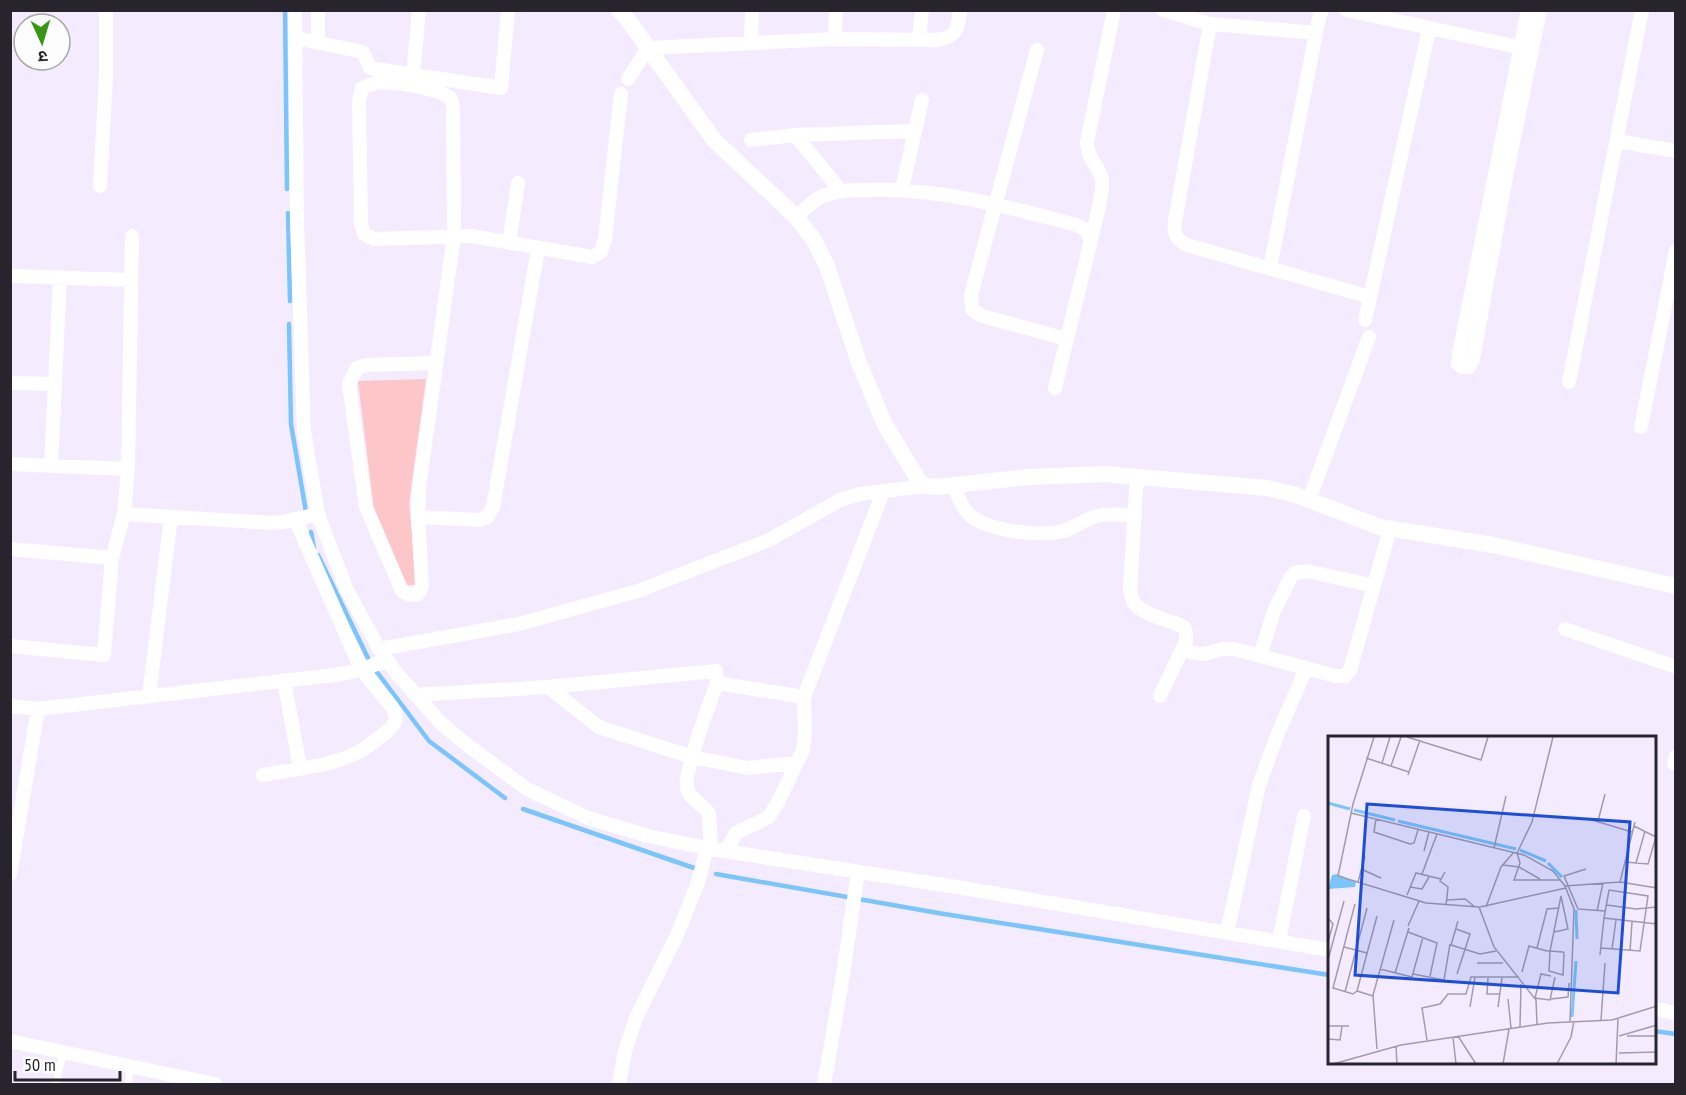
<svg xmlns="http://www.w3.org/2000/svg" width="1686" height="1095" viewBox="0 0 1686 1095" font-family="'PT Sans Narrow','Noto Sans Devanagari',sans-serif">
<style>
.green{fill:#fdc7c9}
.lines{fill:none;stroke-linecap:round;stroke-linejoin:round}
.stream{stroke:#7ac5fb;stroke-width:4.5}
.service{stroke:#fff;stroke-width:7}
.minor{stroke:#fff;stroke-width:14}
.tertiary{stroke:#fff;stroke-width:16}
.inset-river{fill:none;stroke:#7ac5fb;stroke-width:3}
.inset-road{fill:none;stroke:#a39baa;stroke-width:1.5}
.view{fill:#1d4ed8;fill-opacity:0.15;stroke:#1d4ed8;stroke-width:3}
.inset-edge{fill:none;stroke:#28242d;stroke-width:3}
</style>
<rect width="100%" height="100%" fill="#f5ebfe"/>
<path class="green" d="M426,379l-17,124 8,82h-13l-30,-75 -16,-129z"/>
<g class="lines">
<path class="stream" d="M285,10l2,179
M288,213l2,88
M289,324l2,100 15,88
M311,532l3,16
M318,555l50,103
M377,672l52,69 76,57
M523,809l171,59
M716,874l222,39 391,62
M1654,1031l22,3"/>
<path class="service" d="M56,1084l7,-31
M128,1084l3,-17"/>
<path class="minor" d="M295,10l2,212 7,209 14,83 28,74 33,61 18,25 45,50 29,24 56,41 61,29 60,18 63,13 252,39 366,62
M1163,10l47,14 106,9
M1346,10l181,39
M1528,10l-69,344 -1,10 4,3h7l4,-8 33,-182 34,-167
M1210,24l-35,197c-2,13 1,18 12,24l183,52
M296,38l67,14 7,16 131,20 7,-78
M835,39l1,-29
M919,39l3,-29
M318,43v-33
M751,43l1,-33
M1037,50l-66,245 1,14 10,7 84,23
M413,75l6,-65
M628,79l20,-31 187,-9 101,1c21,-3 22,-10 24,-30
M795,135l46,56
M751,140l44,-5 119,-4
M1617,141l59,10
M100,186l6,-110v-66
M902,189l20,-89
M796,217c10,-9 20,-20 33,-23 12,-4 24,-4 36,-4 72,-3 143,17 212,35l9,5 5,10 -36,148
M1091,240c3,-14 13,-48 11,-60 -2,-15 -14,-18 -15,-38l27,-132
M509,243l9,-60
M1270,268l49,-250 3,-8
M10,276l120,4
M1365,320l64,-291
M436,363l-70,2 -9,3 -8,16 17,123 36,84 8,4 8,-1 4,-8 -4,-69 1,-29 35,-252 -1,-129 -2,-8c-12,-11 -58,-18 -75,-16 -5,1 -10,3 -14,5l-3,13 2,123 3,10 10,5 97,-3 121,21 9,-5 4,-13 16,-145
M1569,382l73,-372
M10,383l45,1
M1641,427l35,-176
M10,464l118,5
M51,466l9,-189
M1137,476l-7,112c1,6 1,10 4,15 7,11 37,18 50,24l2,6v8l-26,55
M953,485c5,12 9,24 19,32 20,14 67,20 91,14 12,-3 22,-12 34,-15 12,-3 26,-1 38,0
M1309,500l60,-163
M124,514l149,9 10,-1 35,-8
M418,517l63,3 7,-4 5,-9 45,-258
M10,549l102,9
M1565,629l111,38
M10,646l94,9 8,-97 12,-44 4,-45 4,-233
M379,649l140,-25 119,-33 131,-51 71,-40 20,-6 65,-8
M1182,649c29,12 27,-2 52,0l102,27h9l5,-6 2,-7 38,-134
M1260,656l14,-45 17,-34 4,-4 12,-2 67,15
M284,680l16,88
M717,683l87,14
M548,687l51,40 93,30 56,11 48,-5
M415,695l133,-8 168,-16 1,12c-7,20 -34,89 -30,106 3,10 17,16 22,25l2,35
M149,696l22,-179
M10,706l28,3 297,-34 16,-3 36,-11
M1674,763l2,-7
M263,775c30,-6 73,-9 99,-25 7,-4 13,-9 19,-14 11,-8 20,-15 11,-29l-31,-38 -66,-150
M726,851l10,-18 33,-16 9,-15 25,-52 2,-18 -1,-35 79,-205
M10,874l28,-165
M1227,933l32,-148 19,-52 28,-64
M1279,941l25,-125
M1654,1009l22,4
M10,1041l205,43
M619,1084l6,-33 11,-33 41,-83 21,-53 9,-34
M824,1084l18,-103 16,-109"/>
<path class="tertiary" d="M619,10l9,10 86,120 82,77 18,23 13,26 31,94 26,63 35,58 6,5 12,1 91,-10 76,-3 163,14 26,6 87,33 113,18 183,41"/>
</g>
<g transform="translate(1328 736)">
<rect width="328" height="328" fill="#f5ebfe"/>
<path d="M9,138l19,8 -1,5 -27,2 4,-14z" fill="#7ac5fb"/>
<path class="inset-river" d="M0,67l22,6M26,74l41,10M70,85l118,28M192,114l26,11M220,127l14,14M248,174l1,29M244,281l4,-56"/>
<path class="inset-road" d="M46,1l-21,67 -15,72 88,27 53,4 15,40 42,53 1,24M79,1l74,23 7,-23M38,22l43,14M54,27l8,-26M63,30l10,-29M80,39l12,-35M23,77l173,42 29,16 12,15 9,23 -4,112M48,83l-2,13 36,12 4,-1 4,-13M264,84l40,12M270,85l7,-27M166,112l12,-52M96,115l5,-19M189,117l15,-31 21,-85M189,117l3,10 -6,17h46M297,126l23,2 8,-27 -22,-11M308,127l9,-32M175,129l16,2 21,12M33,133l20,9M117,136l-5,9 8,6 -2,19M94,138l15,-40M30,146l7,-26M292,146l15,-60M237,150l55,-4 37,6M82,151l12,2 7,-12M79,159l9,-22 25,6M119,164l18,-1 10,8M27,168l-22,84 20,6 4,-3M279,169l29,4 21,-2M152,171l86,-19M158,171l15,-40 13,-15M250,173l-14,-33 22,-7M250,173l27,2M269,175l6,-28M0,182l5,6 -5,18M276,182l53,6M130,185l-7,24 29,9 16,-3M80,190l11,-25M128,193l14,5 -13,40M80,196l29,11 -7,33M16,211l23,6M209,212l10,-39 12,-1M284,213l4,-29M302,215l2,-29M272,219l4,-37 5,-28 39,6 -8,55 -39,-3M0,224l16,-59M149,227h26M52,233l32,8 11,-40M194,236l7,-26 18,5h3l13,1 1,1 -1,22 -14,-4 1,-20 11,-55 7,33 -14,3M67,237l14,-45M85,238l31,6 6,-36M223,240l-10,-2 -6,24 15,2 5,-23M160,242l-1,16h13M17,256l22,-84M45,260l-16,-5 20,-75M180,263l3,29M223,263l17,-2 1,-14M142,271l5,-30M170,271l4,-29M273,284l4,-57M0,290h21M192,291l1,-43M130,300l18,28M291,300l38,-11M299,300h30M125,301l3,27M0,303l12,1 2,-14M99,304l-5,-32 18,-4 8,-10h18l5,-17h48M0,306v22M68,310l1,18M49,313l-4,-54 21,-75M291,317l38,-1M5,328l68,-19 147,-22 64,-3 45,-14M175,328l6,-35M229,328l14,-27 3,-16M288,328l2,-45"/>
<path class="view" d="M39,68l263,18 -12,171 -263,-18z"/>
<rect width="328" height="328" class="inset-edge"/>
</g>
<rect width="1686" height="1095" fill="none" stroke="#28242d" stroke-width="24"/>
<g transform="translate(42 42) rotate(176)"><circle r="28" fill="#fcfcfc" stroke="#a7a6a9" stroke-width="1.5"/>
<path d="M0-4.5L10 22L0 15L-10 22Z" fill="#389615"/>
<text y="-9" font-size="16" font-weight="bold" text-anchor="middle" fill="#28242d">उ</text>
</g>
<path d="M15 1071v9h105v-9" fill="none" stroke="#28242d" stroke-width="3"/>
<text x="24" y="1071" font-size="18" fill="#28242d" stroke="#fcfcfc" stroke-width="4.5" paint-order="stroke">50 m</text>
</svg>
